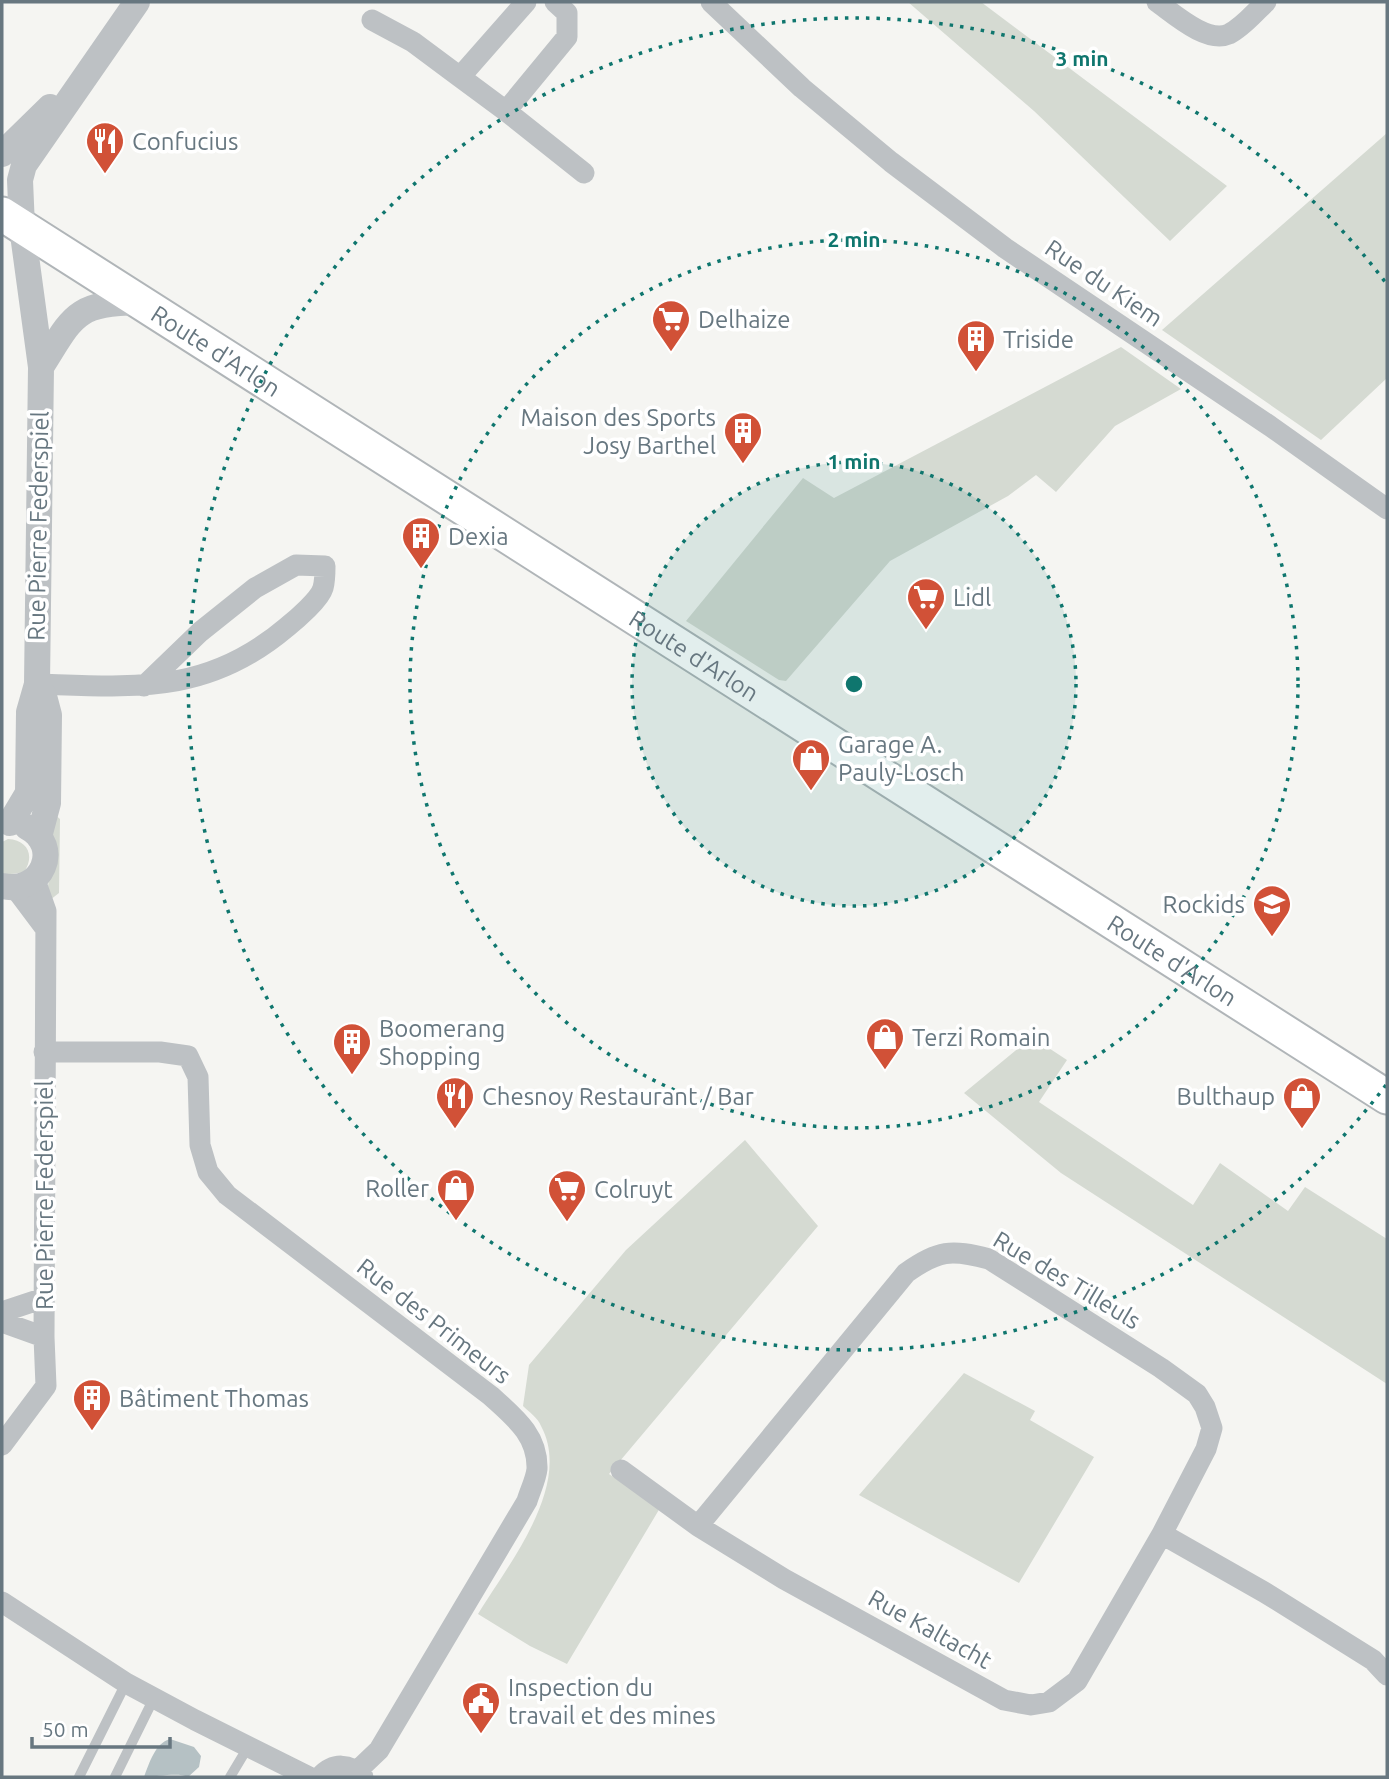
<svg xmlns="http://www.w3.org/2000/svg" width="1389" height="1779" viewBox="0 0 1389 1779" font-family="Ubuntu,sans-serif">
<style>
.green{fill:#d5dad2}
.water{fill:#b5c1c4}
.lines{fill:none;stroke-linecap:round;stroke-linejoin:round}
.primary-casing{stroke:#b0b5b8;stroke-width:37}
.service{stroke:#bdc1c4;stroke-width:10}
.minor{stroke:#bdc1c4;stroke-width:21}
.tertiary{stroke:#bdc1c4;stroke-width:26}
.primary{stroke:#fff;stroke-width:33}
.ring{fill:none;stroke:#0f766e;stroke-width:3.5;stroke-dasharray:3.5 7}
.labels{text-anchor:middle;dominant-baseline:central;stroke-width:7;stroke-linejoin:round;paint-order:stroke}
.poi-label{font-size:24px;fill:#677780;stroke:#fff;text-anchor:start}
.street-label{font-size:24px;fill:#677780;stroke:#fff}
.centre{fill:#0f766e;stroke:#fff;stroke-width:3.5}
.ring-label{font-size:21px;text-anchor:middle;font-weight:bold;fill:#0f766e;stroke:#fff;stroke-width:7;stroke-linejoin:round;paint-order:stroke}
</style>
<rect width="100%" height="100%" fill="#f5f5f2"/>
<path class="green" d="M908,2h73l246,184 -57,55 -136,-130z
M1387,133v245l-66,62 -159,-110z
M1121,347l60,42 -66,37 -59,66 -20,-17 -28,21 -118,65 -104,120 -7,-1 -93,-59 117,-143 31,20z
M53,813l7,6 -1,74 -9,7 -2,-14 5,-38z
M8,839c20,1 27,17 16,33l-19,3 -3,-2v-31z
M1032,1037l35,23 -28,42 154,103 27,-42 68,48 17,-24 82,52v145l-326,-211 -97,-80z
M745,1140l73,86 -209,248 51,34 -93,156 -37,-18 -52,-32c30,-49 95,-129 63,-188 -3,-8 -12,-14 -18,-20l6,-41 97,-115z
M964,1373l71,38 -5,9 64,37 -75,126 -160,-88z"/>
<path class="water" d="M170,1739l24,8 7,9 -2,11 -11,10c-10,-5 -31,0 -44,0 5,-13 11,-34 26,-38z"/>
<g class="lines">
<defs>
<g id="primary">
<path id="s1" d="M2,214l1385,883"/>
</g>
</defs>
<use href="#primary" class="primary-casing"/>
<path class="service" d="M79,1777l47,-94
M115,1777l39,-79
M230,1777l18,-30"/>
<path class="minor" d="M526,2l-66,75 46,34 61,-74v-24l-12,-11
M711,2l91,86 89,74 114,86 265,178 117,83
M1157,2c17,12 50,42 72,32 14,-7 25,-21 37,-32
M372,20l41,22 47,35
M506,111l78,62
M37,684c98,3 170,11 250,-57 10,-8 33,-28 36,-39 2,-7 2,-15 2,-22l-29,-1 -41,23 -55,44 -56,54
M15,888l30,40
M44,1052h116l28,4 10,21 2,68 8,27 19,23 264,201c23,21 47,39 46,73 -1,10 -7,22 -10,32l-148,249 -22,21
M2,1312l42,-14
M2,1322l42,15
M2,1445l44,-59 -2,-49 2,-426 -11,-31
M621,1470l77,56 86,53 220,121 27,5 18,-3 28,-21 85,-147 44,-85 6,-21 -7,-21 -8,-13 -36,-26 -172,-109c-38,-10 -51,-9 -83,14l-208,253
M1162,1534l102,58 109,68 14,15
M2,1602l124,81 69,37 114,57
M320,1777c13,-15 30,-14 43,0"/>
<path class="tertiary" d="M2,154l48,-47
M41,367c33,-52 33,-63 98,-65
M37,684l7,12 5,19 -1,88 -9,34
M10,823l18,-30 1,-81 8,-28 4,-317 -19,-140 -2,-47 4,-15 113,-163
M2,886c40,9 61,-40 25,-59"/>
<use href="#primary" class="primary"/>
</g>
<circle cx="854" cy="684" r="222" fill="#0f766e" fill-opacity=".12"/>
<g class="ring">
<circle cx="854" cy="684" r="222"/>
<circle cx="854" cy="684" r="444"/>
<path d="M1386 1085A666 666 0 1 1 1386 283"/>
</g>
<defs>
<symbol id="restaurant-pin" viewBox="-11 -11 22 30"><path d="M0 17L-7.5 6A9.5 9.5 0 1 1 7.5 6Z" fill="#d15137" stroke="#fff"/><path d="M-5-6h1v4h1v-4h1v4h1v-4h1v5L-1.5 .5V6h-2V.5L-5-1ZM5-6V6H3V1.5H1.5Q1.5-4 5-6Z" fill="#fff"/></symbol>
<symbol id="supermarket-pin" viewBox="-11 -11 22 30"><path d="M0 17L-7.5 6A9.5 9.5 0 1 1 7.5 6Z" fill="#d15137" stroke="#fff"/><path d="M-6-5.5h2.5l.6 2H6L4.5 2H-2.5L-4.4-4H-6ZM-1.5 3.2a1.3 1.3 0 1 0 .1 0ZM3 3.2a1.3 1.3 0 1 0 .1 0Z" fill="#fff"/></symbol>
<symbol id="building-pin" viewBox="-11 -11 22 30"><path d="M0 17L-7.5 6A9.5 9.5 0 1 1 7.5 6Z" fill="#d15137" stroke="#fff"/><path d="M-4-6H4V6H1V3H-1V6H-4ZM-2.5-4.3h1.7v1.8h-1.7ZM.8-4.3h1.7v1.8H.8ZM-2.5-1h1.7V.8h-1.7ZM.8-1h1.7V.8H.8Z" fill="#fff"/></symbol>
<symbol id="shop-pin" viewBox="-11 -11 22 30"><path d="M0 17L-7.5 6A9.5 9.5 0 1 1 7.5 6Z" fill="#d15137" stroke="#fff"/><path d="M-5-2.5h2.3a2.7 3.5 0 0 1 5.4 0H5L5.5 6h-11ZM-1.5-2.5h3a1.5 2.3 0 0 0-3 0Z" fill="#fff"/></symbol>
<symbol id="school-pin" viewBox="-11 -11 22 30"><path d="M0 17L-7.5 6A9.5 9.5 0 1 1 7.5 6Z" fill="#d15137" stroke="#fff"/><path d="M0-5L7-2L0 1L-7-2ZM-4 1L0 2.5L4 1V4Q0 6-4 4Z" fill="#fff"/></symbol>
<symbol id="civic-pin" viewBox="-11 -11 22 30"><path d="M0 17L-7.5 6A9.5 9.5 0 1 1 7.5 6Z" fill="#d15137" stroke="#fff"/><path d="M-.6-6.5H3V-4.5H.6V-3L4-1V1h2V6H-6V1h2V-1L-.6-3ZM-1.2 2.5V6h2.4V2.5Z" fill="#fff"/></symbol>
</defs>
<g fill-rule="evenodd">
<use href="#restaurant-pin" x="83" y="119" width="44" height="60"/>
<use href="#supermarket-pin" x="649" y="297" width="44" height="60"/>
<use href="#building-pin" x="954" y="317" width="44" height="60"/>
<use href="#building-pin" x="721" y="409" width="44" height="60"/>
<use href="#building-pin" x="399" y="514" width="44" height="60"/>
<use href="#supermarket-pin" x="904" y="575" width="44" height="60"/>
<use href="#shop-pin" x="789" y="736" width="44" height="60"/>
<use href="#school-pin" x="1250" y="882" width="44" height="60"/>
<use href="#shop-pin" x="863" y="1015" width="44" height="60"/>
<use href="#building-pin" x="330" y="1020" width="44" height="60"/>
<use href="#restaurant-pin" x="433" y="1074" width="44" height="60"/>
<use href="#shop-pin" x="1280" y="1074" width="44" height="60"/>
<use href="#shop-pin" x="434" y="1166" width="44" height="60"/>
<use href="#supermarket-pin" x="545" y="1167" width="44" height="60"/>
<use href="#building-pin" x="70" y="1376" width="44" height="60"/>
<use href="#civic-pin" x="459" y="1679" width="44" height="60"/>
</g>
<g class="labels">
<g class="poi-label">
<text x="132" y="141">Confucius</text>
<text x="698" y="319">Delhaize</text>
<text x="1003" y="339">Triside</text>
<text x="716" y="417" text-anchor="end">Maison des Sports<tspan x="716" dy="28">Josy Barthel</tspan></text>
<text x="448" y="536">Dexia</text>
<text x="953" y="597">Lidl</text>
<text x="838" y="744">Garage A.<tspan x="838" dy="28">Pauly-Losch</tspan></text>
<text x="1245" y="904" text-anchor="end">Rockids</text>
<text x="379" y="1028">Boomerang<tspan x="379" dy="28">Shopping</tspan></text>
<text x="912" y="1037">Terzi Romain</text>
<text x="482" y="1096">Chesnoy Restaurant / Bar</text>
<text x="1275" y="1096" text-anchor="end">Bulthaup</text>
<text x="429" y="1188" text-anchor="end">Roller</text>
<text x="594" y="1189">Colruyt</text>
<text x="119" y="1398">Bâtiment Thomas</text>
<text x="508" y="1687">Inspection du<tspan x="508" dy="28">travail et des mines</tspan></text>
</g>
<g class="street-label">
<text transform="translate(1104 283) rotate(34)">Rue du Kiem</text>
<text stroke="none"><textPath href="#s1" startOffset="254">Route d'Arlon</textPath></text>
<text transform="translate(38 526) rotate(-89)">Rue Pierre Federspiel</text>
<text stroke="none"><textPath href="#s1" startOffset="821">Route d'Arlon</textPath></text>
<text stroke="none"><textPath href="#s1" startOffset="1388">Route d'Arlon</textPath></text>
<text transform="translate(44 1195) rotate(-90)">Rue Pierre Federspiel</text>
<text transform="translate(1067 1280) rotate(31)">Rue des Tilleuls</text>
<text transform="translate(434 1321) rotate(38)">Rue des Primeurs</text>
<text transform="translate(930 1629) rotate(29)">Rue Kaltacht</text>
</g>
</g>
<circle cx="854" cy="684" r="10" class="centre"/>
<g class="ring-label">
<text x="1082" y="66">3 min</text>
<text x="854" y="247">2 min</text>
<text x="854" y="469">1 min</text>
</g>
<rect width="1389" height="1779" fill="none" stroke="#677780" stroke-width="7"/>
<path d="M32 1737v10h138v-10" fill="none" stroke="#677780" stroke-width="3.5"/>
<text x="42" y="1737" font-size="21" fill="#677780" stroke="#ffffff" stroke-width="5" paint-order="stroke">50 m</text>
</svg>
